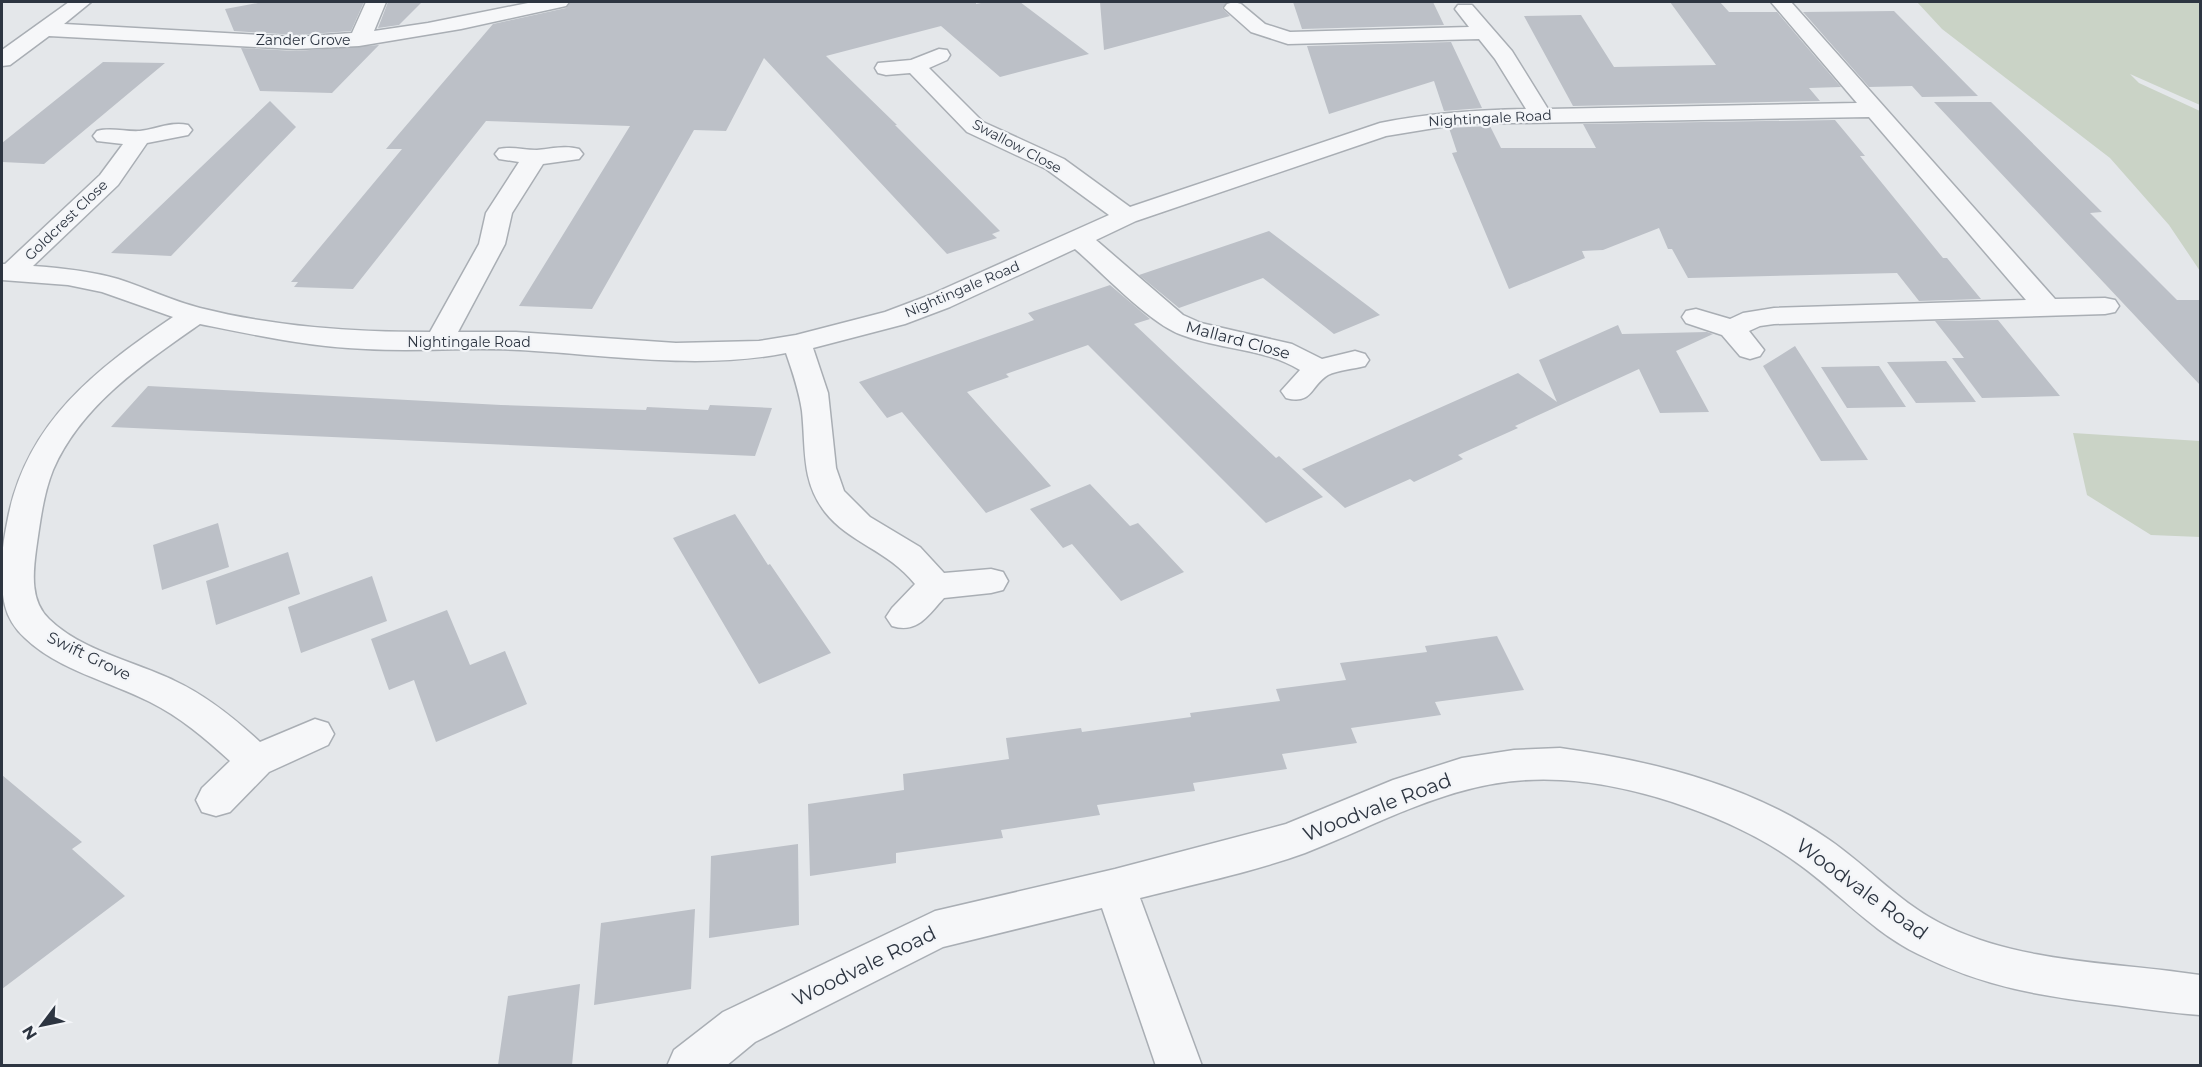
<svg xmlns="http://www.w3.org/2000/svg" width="2202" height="1067" viewBox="0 0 2202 1067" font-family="Montserrat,sans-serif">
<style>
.green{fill:#cad3c6}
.building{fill:#bcc0c7}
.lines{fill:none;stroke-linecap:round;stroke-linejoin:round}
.minor-casing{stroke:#a9aeb4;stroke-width:3}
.minor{fill:#f6f7f9;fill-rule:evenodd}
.labels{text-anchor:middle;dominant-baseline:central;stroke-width:4.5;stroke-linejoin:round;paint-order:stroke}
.far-street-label{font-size:14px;fill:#2d3541;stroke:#f3f5f8}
.street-label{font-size:16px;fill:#2d3541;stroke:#f3f5f8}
.near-street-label{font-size:20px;fill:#2d3541;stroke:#f3f5f8}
</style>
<rect width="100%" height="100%" fill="#e4e7ea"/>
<path class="green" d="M1917,2h283v103l-70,-31 9,9 61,28v160l-31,-46 -59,-67 -168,-129z
M2073,433l127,8v96l-49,-2 -64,-40z"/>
<path class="building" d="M263,2h101l-13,29 -55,4 -62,-4 -9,-22z
M388,2h34l-23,23 -21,3z
M571,2h405v2l10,-2h34l69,52 -89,23 -59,-51 -115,30 71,69h-2l105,106 -8,3 5,4 -50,16 -183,-196 -38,73 -32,-1 -102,179 -73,-3 111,-180 -144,-5 -133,168 -59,-2 4,-5h-7l111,-133h-16l107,-125 73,-16z
M1100,2h128l-6,6 8,8 -126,34z
M1293,2h140l11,23 -142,4z
M1670,2h50l9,10h48l64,75 -32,1 11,13 -247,5 -49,-90 57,-1 33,52 102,-2z
M1894,11l84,85 -56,1 -10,-11 -43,1 -66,-75z
M1451,42l31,66 -38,3 -10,-30 -105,33 -22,-68z
M379,45l-47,48 -72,-2 -19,-43 55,3z
M103,62l62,1 -121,101 -42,-2v-19z
M270,101l26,26 -125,129 -60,-3z
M1934,102h57l111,110 -12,1 87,87h23v85z
M1835,120l30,36h-5l83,102h4l34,41 -62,2 -22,-28 -209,5 -16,-29h-4l-9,-21 -56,22 -21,1 3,7 -76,31 -57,-136 5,-1 -8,-24 41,-2 11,22h95l-13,-24z
M1269,231l111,84 -46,19 -71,-56 -84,30 -40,-33z
M1110,285l40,34 -16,5 142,134 3,-2 44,41 -57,26 -178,-178 -82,29 3,3 -42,15 84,94 -65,27 -84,-101 -15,6 -28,-36 175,-62 -6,-7z
M1998,320l62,76 -78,2 -30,-40h12l-29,-37z
M1618,325l4,9 85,-2 6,2 -37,17 33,61 -49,1 -21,-44 -124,57 3,2 -60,27 5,4 -49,23 -4,-3 -65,29 -43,-39 216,-96 39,29 -18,-42z
M1795,346l73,114 -47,1 -58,-95z
M1946,361l30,41 -60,1 -29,-41z
M1879,366l27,41 -59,1 -26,-41z
M148,386l353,19 145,5 1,-3 61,3 2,-5 62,3 -17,48 -644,-29z
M1090,484l40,42 8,-3 46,49 -63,29 -49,-57 -9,4 -33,-39z
M735,514l33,51 2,-1 61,89 -72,31 -86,-146z
M218,523l11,44 -67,23 -9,-45z
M288,552l12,42 -84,31 -10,-44z
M372,576l15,45 -86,32 -13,-46z
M447,610l23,55 35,-14 22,53 -91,38 -22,-62 -25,10 -18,-51z
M1497,636l27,54 -89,12 6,13 -90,13 6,15 -75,11 5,15 -94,14 2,8 -98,14 3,10 -99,15 2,8 -107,15v10l-86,13 -2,-72 96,-14 -1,-16 106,-15 -3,-21 75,-10 1,4 109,-15 -1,-4 90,-12 -4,-12 70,-9 -6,-17 87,-11 -2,-6z
M2,775l80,67 -10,7 53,47 -123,93z
M798,844l1,81 -90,13 2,-82z
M695,909l-4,80 -97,16 7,-82z
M580,984l-8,81h-74l10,-69z"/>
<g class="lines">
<defs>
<path id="minor" d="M69,2h22l-27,22 232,13 56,-4 14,-31h20l-12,29 54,-8 105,-21h36l-3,4 -105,23 -102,17 -63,3 -247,-13 -39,29 -8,1v-16z
M1234,2l7,2 24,20 25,8 179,-5 -14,-18 3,-4h14l40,46 36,58 309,-6 -86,-101h20l264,297 50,-1 10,2 4,6 -4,6 -10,2 -331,10 -14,2 -11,5 15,19 -4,6 -10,3 -10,-3 -18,-21 -36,-12 -4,-6 4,-6 10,-2 34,10 13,-6 31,-5 252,-8 -157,-183 -410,7 -73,12 -250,85 -40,19 87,75 18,8 91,21 30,15 33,-8 10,3 4,6 -4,6c-11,3 -27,4 -37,9 -18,11 -15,30 -42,23l-5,-7 19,-21c-36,-22 -79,-20 -118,-35 -32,-11 -79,-62 -107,-86l-125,58 -45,17 -92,24 15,45 8,75 8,23 26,26 50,30 24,26 47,-4 12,3 5,9 -5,9 -12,3 -47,5c-16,17 -26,36 -52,28l-6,-9 6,-9 23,-24c-27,-34 -66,-41 -90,-72 -24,-31 -19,-63 -23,-101 -3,-20 -9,-38 -16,-58 -87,17 -178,2 -266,-3 -52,-3 -103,2 -154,-1 -57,-2 -111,-14 -166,-25 -56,39 -119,81 -147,146 -10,25 -13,53 -17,80 -3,23 -6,51 13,69 33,32 85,42 126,62 32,15 59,37 85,61l55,-23 13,4 6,11 -6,11 -59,27 -39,40 -14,4 -14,-4 -6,-12 6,-12 28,-27c-25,-23 -50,-44 -80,-59 -41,-21 -92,-32 -125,-64 -24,-22 -23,-45 -23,-75 0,-15 3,-30 6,-45 19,-96 88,-149 165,-201l-71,-25 -34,-7 -66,-5v-16h3l95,-89 23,-31 -26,-3 -4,-5 4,-5c14,-4 29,1 43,0 16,-2 32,-10 48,-6l4,5 -4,5 -41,8 -29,42 -85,81c28,2 58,5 85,13 28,9 54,22 82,29 76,19 152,24 230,24l49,-88 7,-31 33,-51 -20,-3 -4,-5 4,-5c13,-3 24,1 38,1 14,-1 28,-5 42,-1l4,5 -4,5 -36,5 -31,49 -7,31 -47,88h58l160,11 83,-2 37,-6 89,-23 45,-17 179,-80 -63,-46 -79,-37 -57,-59 -24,2 -8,-2 -3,-5 3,-5 33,-3 28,-11 8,1 3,5 -3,5 -18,8 54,54 81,37 66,48 250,-84c49,-10 96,-13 146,-14l-31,-50 -16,-20 -191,5 -37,-12 -27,-24 3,-4z
M1560,748c93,13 190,37 268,91 41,28 74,67 120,88 79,37 168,35 252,48v40c-28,-2 -56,-6 -85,-10 -74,-9 -129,-17 -197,-51 -45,-22 -78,-60 -118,-89 -61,-46 -163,-81 -239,-85 -98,-6 -169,39 -256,73 -52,19 -111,31 -165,45l62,168h-46l-54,-158 -159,39 -188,95 -29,24h-59l7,-16 49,-38 212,-101 180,-42 171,-45 107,-44 69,-22 52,-8z"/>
</defs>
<use href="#minor" class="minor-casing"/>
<use href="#minor" class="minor"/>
</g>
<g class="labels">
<g class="far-street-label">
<text x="303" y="40">Zander Grove</text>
<text transform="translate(1490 118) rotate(-3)">Nightingale Road</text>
<text transform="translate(1017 146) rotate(28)">Swallow Close</text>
<text transform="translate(66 220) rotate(-44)">Goldcrest Close</text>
<text transform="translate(962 289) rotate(-23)">Nightingale Road</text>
<text x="469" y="342">Nightingale Road</text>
</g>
<g class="street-label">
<text transform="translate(1238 340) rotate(15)">Mallard Close</text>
<text transform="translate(89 656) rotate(26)">Swift Grove</text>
</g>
<g class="near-street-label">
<text transform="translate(1377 807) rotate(-21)">Woodvale Road</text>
<text transform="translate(1862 889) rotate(36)">Woodvale Road</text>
<text transform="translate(864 966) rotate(-26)">Woodvale Road</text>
</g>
</g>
<rect width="2202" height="1067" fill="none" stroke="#2d3541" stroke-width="6"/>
<g transform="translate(42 1025) rotate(238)" stroke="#f3f5f8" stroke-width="4.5" paint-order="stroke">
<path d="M0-4.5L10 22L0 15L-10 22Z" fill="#2d3541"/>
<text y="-9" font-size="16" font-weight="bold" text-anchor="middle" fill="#2d3541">N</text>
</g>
</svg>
